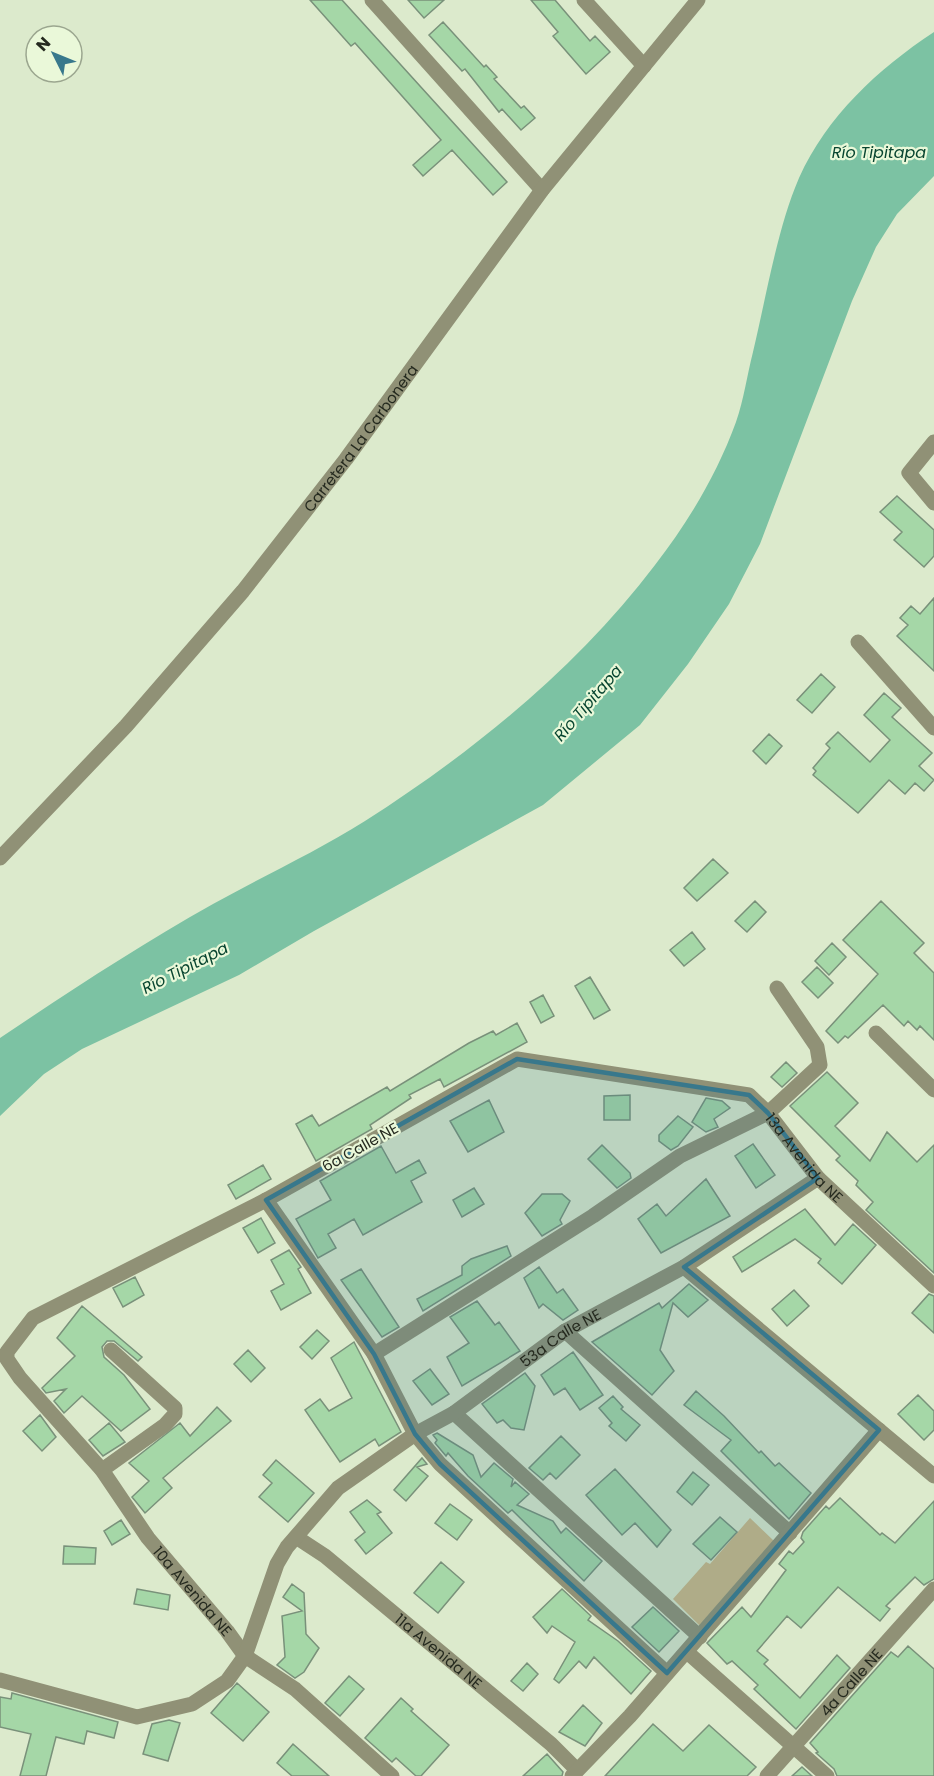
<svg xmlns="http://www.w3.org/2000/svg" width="934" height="1776" viewBox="0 0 934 1776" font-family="Poppins,sans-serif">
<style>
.green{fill:#cdb987}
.water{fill:#7cc2a3}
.building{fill:#a5d7a7;stroke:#79917a;stroke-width:1.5}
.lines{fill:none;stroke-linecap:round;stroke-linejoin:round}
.minor{stroke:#909176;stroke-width:15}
.marked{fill:#38788c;fill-opacity:0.2;stroke:#38788c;stroke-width:4.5;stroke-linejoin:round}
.labels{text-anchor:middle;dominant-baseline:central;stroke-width:4.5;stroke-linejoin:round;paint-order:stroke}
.street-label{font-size:15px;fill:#252a1f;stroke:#eaf8d9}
.water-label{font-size:16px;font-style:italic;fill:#084530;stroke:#eaf8d9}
</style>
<rect width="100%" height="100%" fill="#dceacc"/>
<path class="green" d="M750,1518l24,23 -74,85 -27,-27 33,-37 4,2z"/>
<path class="water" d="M934,32v144l-37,38 -21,33 -24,54 -92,243 -31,60 -41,60 -48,61 -97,80 -229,126 -75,44 -157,74 -38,25 -44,42v-78c70,-47 140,-93 213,-134 50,-28 103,-52 152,-83 108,-69 212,-153 290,-256 34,-44 62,-91 81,-143 8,-23 11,-47 17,-70 13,-54 24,-123 46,-174 28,-62 79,-109 135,-146z"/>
<path class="building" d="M310,0h32l165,182 -14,13 -41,-45 -29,26 -10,-11 28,-25 -86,-97 -4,3z
M408,0h36l-20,18z
M531,0h24l35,41 5,-5 15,16 -24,22 -33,-38 5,-4z
M443,22l41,45 2,-2 11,12 -3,2 27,29 3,-2 11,12 -14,12 -19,-21 -3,3 -34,-43 -3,2 -33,-36z
M897,496l37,34v26l-10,11 -30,-27 8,-8 -22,-20z
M934,598v73l-37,-35 11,-11 -8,-7 11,-12 9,8z
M821,674l14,13 -23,26 -15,-13z
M884,693l17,15 -9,9 40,36 -13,13 15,14 -10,11 -9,-8 -10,11 -16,-14 -31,33 -45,-38 3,-4 -3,-3 17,-20 -4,-4 12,-12 32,30 20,-22 -26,-25z
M769,734l13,12 -16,18 -13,-13z
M713,859l15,14 -31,28 -13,-13z
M755,901l11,11 -19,20 -12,-11z
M881,901l43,42 -10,10 20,20v67l-14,-14 -3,4 -9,-9 -4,5 -21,-21 -35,33 -3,-2 -7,7 -12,-12 52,-57 -35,-34z
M692,932l13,17 -21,17 -14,-16z
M832,943l14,14 -17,18 -14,-14z
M817,967l16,16 -15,15 -16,-16z
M590,977l20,33 -16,9 -19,-33z
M543,995l11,21 -13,7 -11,-21z
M517,1023l10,19 -83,45 -4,-8 -31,16 2,3 -41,27 2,4 -56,32 -20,-37 16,-9 7,11 68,-39 3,4 79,-48 24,-12 3,4z
M786,1062l11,11 -15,14 -11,-10z
M827,1072l31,31 -23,23 35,35 17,-29 30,30 17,-17v128l-68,-63 7,-8 -17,-17 2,-4 -22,-21 4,-4 -50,-50z
M630,1095v25h-26v-24z
M706,1098l16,3 8,7 -16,11 4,8 -12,5 -14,-10z
M489,1100l15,32 -36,20 -18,-31z
M678,1116l15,11 -15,19 -7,4 -12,-9v-6z
M753,1144l22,31 -19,13 -21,-32z
M602,1145l28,28 1,5 -14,10 -29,-29z
M381,1146l15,27 23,-13 7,13 -15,8 11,21 -59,33 -9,-16 -26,15 8,14 -18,10 -22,-39 35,-19 -11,-19z
M263,1165l8,14 -35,20 -8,-14z
M706,1179l24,37 -69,37 -23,-34 19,-15 9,12z
M474,1188l10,16 -22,13 -9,-17z
M542,1194h20l8,7 -10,19 2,4 -20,12 -17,-23z
M805,1209l30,36 18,-21 23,21 -34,39 -24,-21 3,-4 -26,-20 -53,33 -9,-15z
M261,1218l14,25 -17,10 -15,-25z
M507,1246l4,10 -88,55 -6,-12 45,-24v-9l9,-7z
M289,1250l12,17 -3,2 13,24 -30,17 -10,-19 13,-7 -13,-24z
M539,1267l18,26 6,-4 15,21 -15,10 -20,-16 -4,4 -15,-30z
M361,1269l38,58 -17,10 -41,-57z
M135,1277l9,18 -21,12 -10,-19z
M689,1284l19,16 -20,17 -15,-14 -13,47 14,21 -22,24 -60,-53 67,-39 3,5z
M794,1290l15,16 -22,20 -15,-17z
M929,1294l5,2v37l-22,-20z
M477,1301l18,24 4,-3 21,29 -58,35 -15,-29 22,-14 -19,-26z
M82,1306l60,51 -4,4 -24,-20h-7l-5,6 2,10 20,18 26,34 -29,22 -39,-35 -18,17 -10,-12 12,-12 -20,4 -4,-5 33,-32 -18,-18z
M317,1330l12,11 -17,18 -12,-12z
M354,1342l47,90 -22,14 -4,-7 -35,23 -35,-52 15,-11 9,12 23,-13 -21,-40z
M248,1350l17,18 -14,14 -17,-18z
M573,1352l30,43 -23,15 -15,-22 -11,7 -13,-20z
M430,1369l19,25 -17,11 -19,-24z
M525,1373l10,13 -11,44 -13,-2 -8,-8 -6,3 -15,-19z
M696,1391l28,25 35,37 2,-2 14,15 4,-3 32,30 -22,26 -68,-68 10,-11 -47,-35z
M918,1395l16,16v19l-10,10 -26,-26z
M613,1396l10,11 -2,2 19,16 -14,16 -17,-15 3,-3 -13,-15z
M217,1407l14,14 -68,57 9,10 -27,25 -13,-16 17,-16 -20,-18 51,-40 10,13z
M40,1415l16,22 -14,14 -19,-20z
M109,1423l16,19 -22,14 -14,-16z
M437,1433l36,22 8,22 13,-14 19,16 -2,8 4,-5 14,12 -12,11 36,16 8,12 5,-5 36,33 -18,20 -72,-71 -4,3 -40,-37 -20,-23 -2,3 -11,-13 2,-3 -4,-5z
M561,1436l19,19 -24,24 -6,-6 -7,7 -14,-12z
M422,1458l5,6 -10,3 11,9 -22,25 -12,-11z
M276,1460l38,33 -26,29 -29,-25 13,-14 -9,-8z
M615,1469l56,61 -14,17 -22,-24 -13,12 -36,-40z
M693,1472l16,13 -17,20 -15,-13z
M840,1498l40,37 2,-2 13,10 39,-42v78l-10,6 -9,-8 -29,29 4,3 -10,12 -42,-34 -37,41 -14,-12 -30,35 11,9 -4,4 36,34 37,-43 13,13 -54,61 -42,-40 4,-4 -26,-24 -5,3 -20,-21 35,-36 9,10 35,-47 -7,-6 10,-13 4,3 11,-12 -3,-4 2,-6 23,-26 3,3z
M367,1500l14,12 -4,2 15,19 -26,21 -11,-14 10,-8 -15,-20z
M450,1504l22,16 -15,20 -22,-17z
M720,1517l17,15 -26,28 -18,-16z
M121,1520l9,14 -18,11 -8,-14z
M64,1546l32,2 -1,16h-32z
M441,1562l23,20 -26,31 -24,-20z
M292,1584l12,9 2,41 13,14 -15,24 -9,6 -18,-13 8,-8 -3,-41 20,-5 -19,-14z
M137,1589l33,6 -2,15 -34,-6z
M562,1589l29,27 -3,4 30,21 33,30 -20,23 -37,-37 -8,11 -7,-7 -20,22 -5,-4 21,-37 -23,-16 -5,7 -14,-16z
M653,1607l26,24 -20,21 -27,-25z
M908,1646l26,23v107h-97l-3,-7 -18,-16 2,-1 -8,-9 81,-91 7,5z
M527,1663l11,11 -15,17 -12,-10z
M349,1676l15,13 -24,27 -15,-13z
M237,1683l32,29 -26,29 -32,-28z
M12,1693l106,29 -4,16 -27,-7 -3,13 -28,-7 -10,39h-26l11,-42 -31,-7v-30l11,2z
M401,1698l12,11 -2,2 38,34 -28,31h-5l-20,-18 -4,4 -27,-24z
M583,1705l19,18 -17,23 -26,-14z
M169,1720l11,3 -12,38 -25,-7 9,-30z
M653,1724l30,27 26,-26 47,42 -9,9h-142z
M293,1744l36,32h-37l-15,-13z
M547,1754l16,18 -1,4h-39z
M802,1767l10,9h-20z"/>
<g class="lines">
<g class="minor">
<path d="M372,0l170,190"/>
<path d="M584,0l60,66"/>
<path d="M934,442l-25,31 25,30"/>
<path d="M858,642l76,86"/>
<path id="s1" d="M0,858l126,-132 117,-135 103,-132 196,-269 156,-190"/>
<path id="s2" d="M777,988l40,59 3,18 -52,48 50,65 116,108"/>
<path d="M876,1033l58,57"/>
<path d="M266,1200l108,154 41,80 25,30 227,209"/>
<path d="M684,1267l250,209"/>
<path d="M565,1331l225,202"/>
<path id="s3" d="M374,1354l219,-138 87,-60 88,-43 -19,-18 -232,-36 -251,141 -233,118 -26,34v7l13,19 82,92 46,68 79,93 18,25 50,33 97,87"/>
<path d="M454,1413l246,224"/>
<path d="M102,1470l63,-45 10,-11v-6l-64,-58"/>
<path id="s4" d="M296,1537l29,19 226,188 26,26"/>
<path d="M687,1652l140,124"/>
<path id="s5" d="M0,1680l137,37 55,-13 35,-23 18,-25 32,-92 10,-17 51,-59 77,-54 39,-21 111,-82 119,-64 134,-89"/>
<path d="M572,1776l58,-60 249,-286"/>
<path id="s6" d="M767,1776l167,-187"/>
</g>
</g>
<path class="marked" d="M517,1059l232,36 19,18 50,65 -134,89 195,163 -212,243 -227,-209 -25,-30 -41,-80 -108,-154z"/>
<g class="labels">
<g class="street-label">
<text stroke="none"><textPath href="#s1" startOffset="554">Carretera La Carbonera</textPath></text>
<text transform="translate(360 1147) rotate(-29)">6a Calle NE</text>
<text stroke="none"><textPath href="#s2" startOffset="218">13a Avenida NE</textPath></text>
<text stroke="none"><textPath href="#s5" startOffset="735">53a Calle NE</textPath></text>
<text stroke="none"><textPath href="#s3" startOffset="1620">10a Avenida NE</textPath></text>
<text stroke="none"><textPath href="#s4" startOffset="183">11a Avenida NE</textPath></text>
<text stroke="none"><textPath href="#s6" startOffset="126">4a Calle NE</textPath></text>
</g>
<g class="water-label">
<text x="879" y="152">Río Tipitapa</text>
<text transform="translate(588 703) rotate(-49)">Río Tipitapa</text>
<text transform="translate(185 968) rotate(-27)">Río Tipitapa</text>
</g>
</g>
<g transform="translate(54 54) rotate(313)"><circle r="28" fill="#eaf8d9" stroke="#9ba68f" stroke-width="1.5"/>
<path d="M0-4.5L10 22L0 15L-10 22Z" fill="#38788c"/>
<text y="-9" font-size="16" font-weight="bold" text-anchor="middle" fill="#252a1f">N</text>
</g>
</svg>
